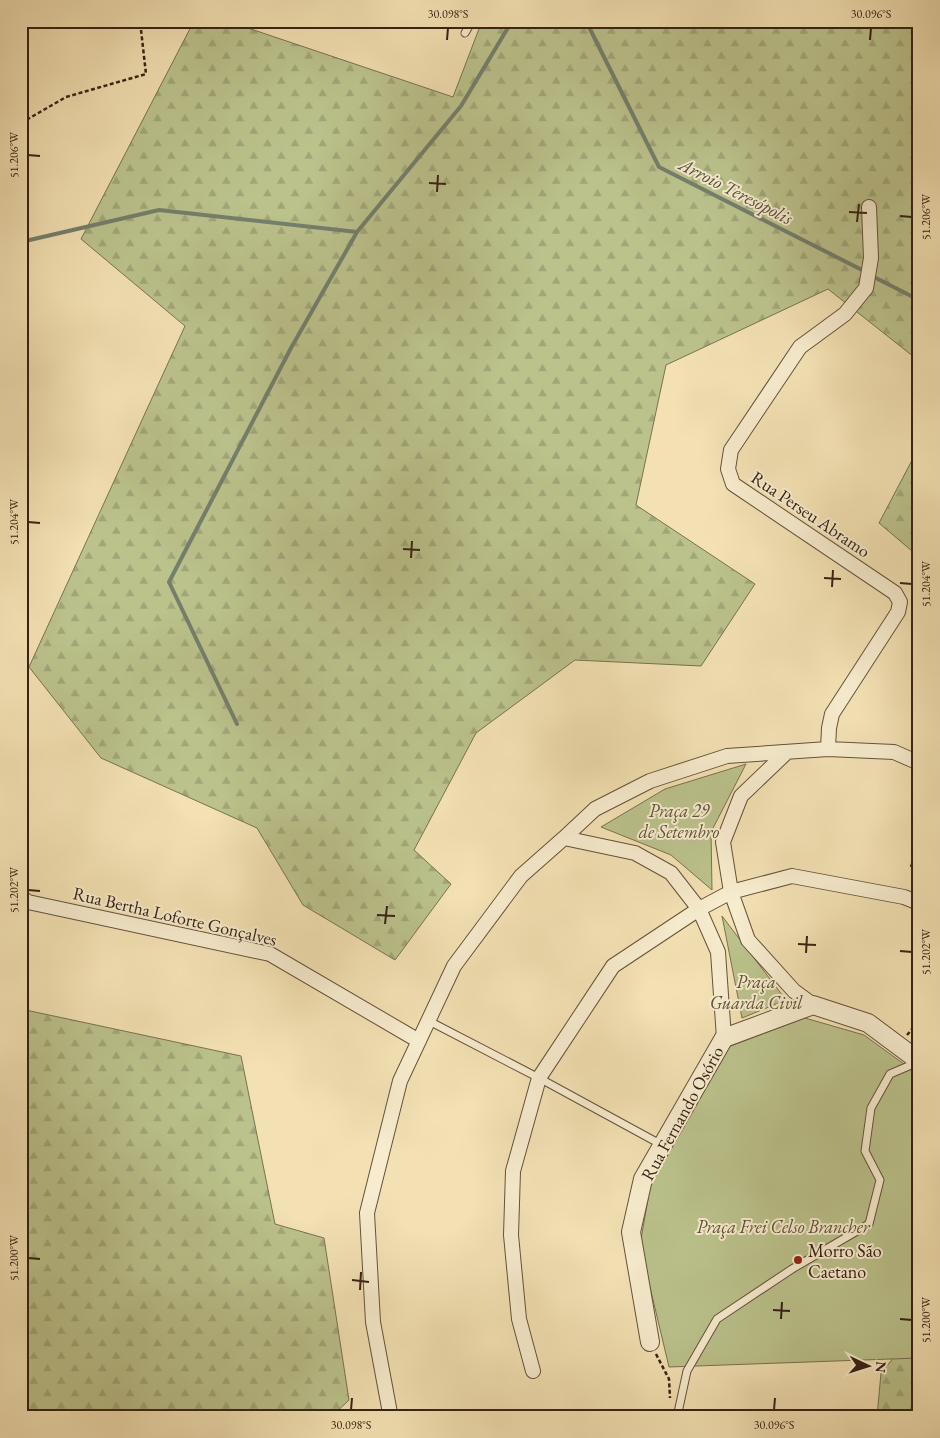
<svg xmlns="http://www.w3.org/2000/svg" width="940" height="1438" viewBox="0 0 940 1438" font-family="'EB Garamond',serif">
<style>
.forest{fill:url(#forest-firs);stroke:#787250}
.green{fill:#bbc28c;stroke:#787250}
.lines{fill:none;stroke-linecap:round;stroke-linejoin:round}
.stream{stroke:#747f6c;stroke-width:4}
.service-casing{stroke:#65513b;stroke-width:9}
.minor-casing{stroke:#65513b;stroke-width:16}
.tertiary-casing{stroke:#65513b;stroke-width:20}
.path{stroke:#362113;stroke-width:2.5;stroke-dasharray:4 2.5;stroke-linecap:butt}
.service{stroke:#f7ecce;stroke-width:7}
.minor{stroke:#f7ecce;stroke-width:14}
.tertiary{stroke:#f7ecce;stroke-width:18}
.ticks{fill:none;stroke:#362113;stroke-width:2}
.poi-dot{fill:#8f2418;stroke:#f7ecce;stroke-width:2}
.labels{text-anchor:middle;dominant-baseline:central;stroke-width:4;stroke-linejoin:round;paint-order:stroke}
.street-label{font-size:18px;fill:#362113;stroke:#f7ecce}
.park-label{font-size:18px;font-style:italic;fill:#5e5137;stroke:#f7ecce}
.poi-label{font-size:18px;fill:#362113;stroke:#f7ecce;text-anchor:start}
.water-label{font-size:19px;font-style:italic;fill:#55503f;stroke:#f7ecce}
.neatline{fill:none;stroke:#362113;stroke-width:2}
.ticks-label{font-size:12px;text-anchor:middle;fill:#362113}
</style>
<defs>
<pattern id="forest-firs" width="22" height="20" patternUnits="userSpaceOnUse" patternTransform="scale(1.25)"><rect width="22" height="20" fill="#bbc28c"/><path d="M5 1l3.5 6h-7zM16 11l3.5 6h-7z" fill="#a1a678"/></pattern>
</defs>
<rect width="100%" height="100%" fill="#f3e1b3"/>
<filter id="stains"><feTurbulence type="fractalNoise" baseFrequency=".004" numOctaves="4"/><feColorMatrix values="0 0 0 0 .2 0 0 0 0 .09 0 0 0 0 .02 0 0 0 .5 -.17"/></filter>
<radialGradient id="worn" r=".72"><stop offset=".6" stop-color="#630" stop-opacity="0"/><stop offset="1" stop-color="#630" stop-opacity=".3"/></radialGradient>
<path class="forest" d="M194,21h33l226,76 29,-76h437v340l-91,-72 -162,76 -30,140 119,79 -54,82 -126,-6 -99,73 -62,117 37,34 -56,76 -92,-55 -46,-77 -156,-70 -72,-91 156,-341 -104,-87z
M919,447v110l-40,-34z
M21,1009l220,47 34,168 49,14 25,162 -18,17h-310z
M919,1327v90h-42l4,-44z"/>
<path class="green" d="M746,764l-35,68 1,58 -41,-35 -70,-28 64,-38z
M722,916l64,84 -44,18z
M805,1018l59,17 55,40v283l-250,9 -29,-122 11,-63 77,-135z"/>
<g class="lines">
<path class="stream" d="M586,21l73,146 207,105
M21,242l138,-32 198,22
M872,276l47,24
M237,724l-68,-142 122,-234 66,-116 104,-126 51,-85"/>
<defs>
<path id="service" d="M465,33l7,-12
M429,1021l110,57 123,67
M677,1417l10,-46 30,-52 75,-50 77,-45 11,-44 -15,-29 6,-43 19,-34 28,-12"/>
<path id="minor" d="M828,749l1,-21 3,-14 66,-102 2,-10 -5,-9 -162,-109 -5,-15 3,-19 69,-103 45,-33 21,-26 5,-30 -2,-51
M787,752l-46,44 -18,46 8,50 17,48 46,51 19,14
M564,838l71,15 36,20 28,36 19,43 6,86
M21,897l7,5 242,52 149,87
M533,1371l-14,-52 -8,-84 2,-64 26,-93 74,-112 86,-57 32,-17 61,-16 112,21 15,6
M390,1413l-17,-91 -6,-109 33,-132 54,-115 67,-90 43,-38 31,-29 55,-28 77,-25 101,-7 66,3 25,11"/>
<path id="tertiary" d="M650,1342l-19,-110 12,-53 81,-141 89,-33 55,18 51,38"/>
</defs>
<use href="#service" class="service-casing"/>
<use href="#minor" class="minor-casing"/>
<use href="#tertiary" class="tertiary-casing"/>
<path class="path" d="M21,123l45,-26 80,-23 -6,-53
M911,867l8,-23
M907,1035l12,-14
M656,1354l13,25 1,19"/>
<use href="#service" class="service"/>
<use href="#minor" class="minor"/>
<use href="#tertiary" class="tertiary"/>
</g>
<path class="ticks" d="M447,40l1,-12M870,40l1,-12M28,155l12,1M429,183l17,1M437,192l1,-17M849,212l18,1M900,216l12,1M857,222l2,-18M28,522l12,1M403,549l17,1M411,558l1,-17M824,578l17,1M900,583l12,1M832,587l1,-17M28,890l12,1M377,915l18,1M385,924l2,-18M798,944l18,1M900,951l12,1M806,953l1,-17M28,1258l12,1M352,1280l17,2M360,1290l1,-18M773,1310l17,1M781,1319l1,-17M900,1319l12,1M351,1410l1,-12M774,1410l1,-12"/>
<circle class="poi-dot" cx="798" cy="1260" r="5"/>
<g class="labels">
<g class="street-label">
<text transform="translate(811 514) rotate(34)">Rua Perseu Abramo</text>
<text transform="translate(175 916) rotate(13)">Rua Bertha Loforte Gonçalves</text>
<text transform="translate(682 1113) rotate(-61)">Rua Fernando Osório</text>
</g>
<g class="park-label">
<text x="679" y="810">Praça 29<tspan x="679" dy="21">de Setembro</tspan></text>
<text x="756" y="981">Praça<tspan x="756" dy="21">Guarda Civil</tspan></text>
<text x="783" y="1226">Praça Frei Celso Brancher</text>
</g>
<g class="poi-label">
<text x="808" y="1250">Morro São<tspan x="808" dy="21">Caetano</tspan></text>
</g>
<g class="water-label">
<text transform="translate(736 191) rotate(27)">Arroio Teresópolis</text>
</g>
</g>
<rect width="940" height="1438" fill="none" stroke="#f3e1b3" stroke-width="55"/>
<g transform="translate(868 1366) rotate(94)" stroke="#f7ecce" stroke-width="4" paint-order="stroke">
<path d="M0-4L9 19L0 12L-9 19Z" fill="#362113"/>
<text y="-8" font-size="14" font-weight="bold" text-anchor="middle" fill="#362113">N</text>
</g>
<rect x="28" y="28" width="884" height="1382" class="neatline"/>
<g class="ticks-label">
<text x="448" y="18">30.098°S</text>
<text x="871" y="18">30.096°S</text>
<text transform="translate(14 155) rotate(-90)" y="4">51.206°W</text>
<text transform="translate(926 217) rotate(-90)" y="4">51.206°W</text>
<text transform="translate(14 522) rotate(-90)" y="4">51.204°W</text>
<text transform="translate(926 584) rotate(-90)" y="4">51.204°W</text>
<text transform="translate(14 890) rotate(-90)" y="4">51.202°W</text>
<text transform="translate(926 952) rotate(-90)" y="4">51.202°W</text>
<text transform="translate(14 1258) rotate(-90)" y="4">51.200°W</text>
<text transform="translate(926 1320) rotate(-90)" y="4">51.200°W</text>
<text x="351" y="1429">30.098°S</text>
<text x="774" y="1429">30.096°S</text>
</g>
<rect width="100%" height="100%" filter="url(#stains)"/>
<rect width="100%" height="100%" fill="url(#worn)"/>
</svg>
